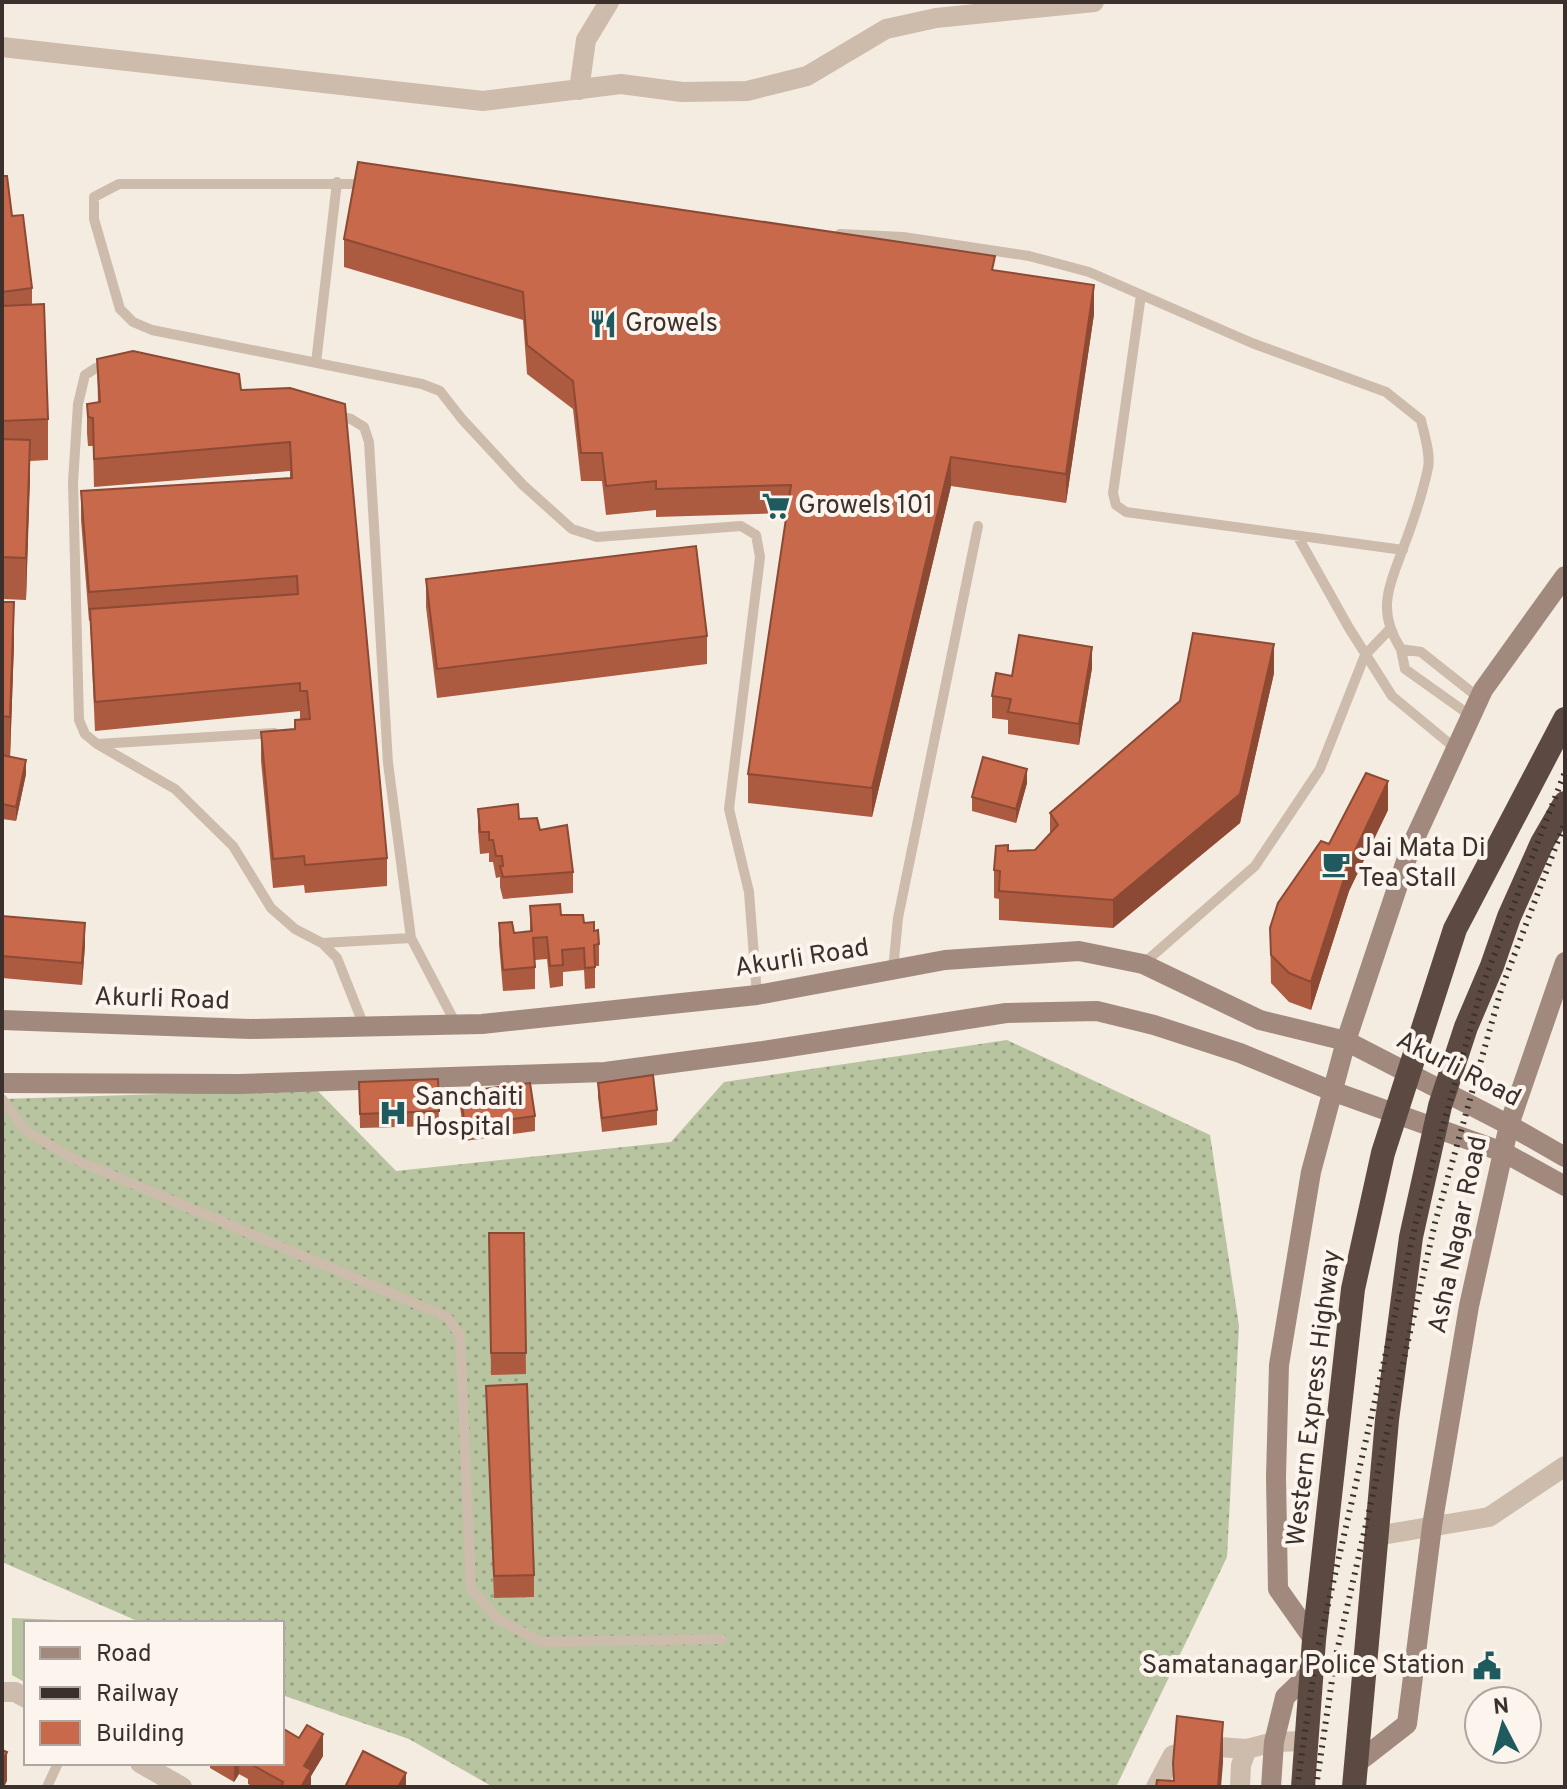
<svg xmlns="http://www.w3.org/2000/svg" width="1567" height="1789" viewBox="0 0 1567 1789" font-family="Overpass,sans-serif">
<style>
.grass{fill:url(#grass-dots)}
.park{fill:#b8c4a0}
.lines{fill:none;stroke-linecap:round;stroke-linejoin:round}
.lane{stroke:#cdbbac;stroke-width:10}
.street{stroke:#cdbbac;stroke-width:20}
.secondary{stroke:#a18a7d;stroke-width:20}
.highway{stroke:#5c4a42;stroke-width:24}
.rail{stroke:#3b302b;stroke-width:6;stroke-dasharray:2 6;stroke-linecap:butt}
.wall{fill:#ac5a40}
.shaded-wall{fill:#8c4a34}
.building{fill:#c8694b;stroke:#8c4a34;stroke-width:2}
.labels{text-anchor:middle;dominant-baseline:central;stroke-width:8;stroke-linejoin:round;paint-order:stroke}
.poi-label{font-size:26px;fill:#3b302b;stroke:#fbf5ee;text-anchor:start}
.street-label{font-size:26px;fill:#3b302b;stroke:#fbf5ee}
</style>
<defs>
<pattern id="grass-dots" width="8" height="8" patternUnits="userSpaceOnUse" patternTransform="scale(2)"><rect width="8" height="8" fill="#b8c4a0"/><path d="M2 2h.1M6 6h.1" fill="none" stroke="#97a083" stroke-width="1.8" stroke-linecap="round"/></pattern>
</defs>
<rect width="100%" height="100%" fill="#f4ebe1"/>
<path class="grass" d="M1007,1040l203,95 29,191 -12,231 -111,230h-623l-84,-48 -127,-44v-72h-140l-140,-61v-463l314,-10 80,82 275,-29 53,-60z"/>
<path class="park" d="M12,1618l48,2 9,3h-43v60l-14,-8z"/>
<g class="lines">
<path class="lane" d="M367,184h-248l-25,13v22l26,90 13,13 19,8 270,54 18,7 22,28 61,66 49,44 25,8 144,-11 15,9 4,22 -31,252 20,83 8,103
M840,234l63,3 126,19 60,16 163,71 134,49 35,28c3,14 10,34 7,48 -6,28 -16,57 -26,83 -14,39 -25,60 -1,98l20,3 58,46
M1141,295l-28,198 3,12 10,7 277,38
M316,363l21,-181
M111,367l-15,1 -11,7 -7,29 -5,78 6,238 6,14 12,10 78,45 58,57 38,62 24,21 27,14 15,15 27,68
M333,415l18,4 13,8 5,15 19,321 23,175 45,86
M1298,537l51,91 43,68 64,53
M1401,649l4,20 66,47
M98,744l176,-11
M322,943l89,-5
M1143,964l112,-98 65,-97 45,-114 24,-25
M893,970l5,-52 80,-392
M2,1099l24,32 48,28 373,158 13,18 11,253 27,31 43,23 181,-3
M47,1787l11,-24"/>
<path class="street" d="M2,47l481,54 138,-17 61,8 65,-1 60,-15 79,-47 50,-11 158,-16
M579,90l7,-50 23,-38
M1376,1536l113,-19 76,-51
M2,1692h13l11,6
M140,1763l42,24
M1156,1787l17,-32 31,-9 43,3
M1240,1787l1,-22 6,-16 27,-7 32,-1"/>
<path class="secondary" d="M2,1020l248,9 232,-5 275,-29 188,-35 134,-9 64,13 117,56 86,21 163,84 56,32
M2,1083l237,1 366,-12 158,-21 243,-38 91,-2 57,14 86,28 92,38 171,61 62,34
M1314,1640l-36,-51 -2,-112 3,-112 32,-193 35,-131 64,-192 73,-159 82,-114
M1357,1763l50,-39 25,-198 37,-220 40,-181 56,-163
M1271,1787l3,-45 11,-45 26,-25"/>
<path class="highway" d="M1303,1787l11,-147 39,-351 30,-136 72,-224 110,-210
M1354,1787l33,-367 24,-183 29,-131 26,-79 26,-61 17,-49 33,-74 23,-40"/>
<path class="rail" d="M1297,1787l19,-130 101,-439 66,-234 82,-212
M1316,1787l19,-127 100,-437 66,-233 64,-168"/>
</g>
<path class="wall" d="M2,176l30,112v17l16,114v41l-18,1 -4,139 -24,-1z
M344,239l651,32 99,43 -28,189 -115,-17 -79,331 -124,-14v-29l39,-261 -131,4v-7l-50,5 -4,-34h-21l-8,-72 -46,-35 -4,-54 -179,-53z
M97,359l144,31 49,-2 97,470v28l-82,7 -1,-8 -31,3 -12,-127v-29l34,-3 5,-10v-8l-205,20 -5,-111 -1,1 -8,-101v-29l209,-13v-7l-196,16 -1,-41h-5l-1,-13v-29l11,-1z
M426,579l281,57v28l-270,34 -11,-91z
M2,602l12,41 -4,114 16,17 -10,47 -14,-2z
M1092,668l-13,77 -71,-11v-14l-16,-2v-22l20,-20z
M1274,673l-34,150 -127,105 -114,-8v-21l-5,-1v-28l14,-19 27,-1 15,-17v-20z
M1027,783l-11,40 -44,-12v-14z
M478,809l41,10 21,11 33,42v21l-70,6 -3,-12v-10l-4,1 -3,-16h-4v-9l-9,1 -2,-24z
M1388,810l-39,81 -38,119 -22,-8 -18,-19 -1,-55z
M530,906l54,17 10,8 5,13v22h-4v22l-10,1 -1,-19 -21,2v14l-13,2 -3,-29 -12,1v29l-32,2 -4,-47v-21l15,10 16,-2z
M2,916l83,29 -3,40 -80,-7z
M438,1079l1,47 -79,2 -1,-46z
M598,1083l59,27v15l-55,7 -4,-35z
M460,1092l75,24v15l-70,10 -5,-34z
M489,1233h35l2,141 -35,1z
M486,1386l48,189v22l-40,1z
M323,1756l-12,20v11h-57l-6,-3v-5l-9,-5 -5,8 -24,-14v-5h72z"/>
<path class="shaded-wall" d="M1094,285v29l-28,189v-29z
M30,440v41l-4,119v-42z
M951,457v29l-79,331v-29z
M14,602v41l-4,115v-41z
M1274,644v29l-34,150 -127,105v-28z
M1092,647v21l-13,77v-21z
M26,760v14l-10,47v-14z
M1027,769v14l-11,40v-14z
M1388,781v29l-39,81 -38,119v-28l38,-119z
M85,923v22l-3,40v-22z
M1223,1722v41l-2,24h-3z
M323,1734v22l-12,20v11h-10l3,-21z
M7,1752v29l-3,6h-2v-24z
M234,1763h5v11l-5,8z
M406,1773v14h-8z"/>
<path class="building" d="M358,162l637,94 -3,14 102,15 -28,189 -115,-17 -79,331 -124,-14 43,-289 -135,4v-8l-50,5 -4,-33h-21l-8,-72 -46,-36 -4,-53 -179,-53z
M2,176h5l5,40 11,-1 9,73 -30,4z
M44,304l4,115 -46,2v-115z
M133,351l106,23 2,16 49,-2 55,16 42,454 -82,7 -1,-9 -31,3 -12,-127 34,-3v-9l15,-1 -3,-28h-7v-8l-205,19 -5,-93 208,-15 -1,-18 -208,16 -8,-101 211,-13 -2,-36 -196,17 -1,-41 -5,-1 -1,-13 13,-2 -3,-43z
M2,439l28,1 -4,118 -24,-1z
M696,546l11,90 -270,33 -11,-90z
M2,602h12l-4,115 -8,-1z
M1193,633l81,11 -34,150 -127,106 -114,-9 1,-20 -6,-1 2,-24 12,-1v6l27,-1 23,-25 -8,-12 130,-112z
M1019,635l73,12 -13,77 -71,-12 3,-13 -19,-3 4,-23 16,3z
M2,755l24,5 -10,47 -14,-3z
M983,757l44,12 -11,40 -44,-12z
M1366,773l22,8 -39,82 -38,119 -22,-9 -18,-18 -1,-27 8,-25 43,-62 8,3z
M518,804l1,15 18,-1 3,12 27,-5 6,47 -70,5 -3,-11h3l-1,-10h-6l-3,-16h-4v-8h-9l-2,-23z
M560,904l1,11h22l1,8 10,-1v9l4,-1 1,14 -5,1 1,22 -10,1 -1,-20 -22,2 1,15 -13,1 -3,-29 -14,1 2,29 -32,3 -4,-47 13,-1 2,11 18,-2 -2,-25z
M2,916l83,7 -3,40 -80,-7z
M653,1075l4,35 -55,8 -4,-35z
M438,1079l1,32 -79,3 -1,-32z
M530,1083l5,33 -70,10 -5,-34z
M489,1233h35l2,120h-35z
M527,1384l7,191 -40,1 -8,-190z
M1177,1716l46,6 -5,65h-62l1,-7 17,1 -1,-18z
M307,1725l16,9 -19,32 7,4 -10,17h-20l2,-5 -34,-19h33v-35l17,10z
M2,1750l5,2 -5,11z
M363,1751l43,22 -8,14h-53z"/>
<defs>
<symbol id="restaurant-bare" viewBox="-9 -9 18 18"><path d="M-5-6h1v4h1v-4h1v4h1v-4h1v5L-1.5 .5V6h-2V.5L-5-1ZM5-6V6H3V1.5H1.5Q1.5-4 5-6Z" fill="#1f5a5e" stroke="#fbf5ee" stroke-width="2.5" paint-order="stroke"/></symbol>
<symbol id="supermarket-bare" viewBox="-9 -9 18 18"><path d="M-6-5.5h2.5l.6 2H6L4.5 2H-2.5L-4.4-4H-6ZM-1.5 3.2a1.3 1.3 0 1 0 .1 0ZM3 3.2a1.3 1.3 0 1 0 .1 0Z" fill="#1f5a5e" stroke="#fbf5ee" stroke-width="2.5" paint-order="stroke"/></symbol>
<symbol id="cafe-bare" viewBox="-9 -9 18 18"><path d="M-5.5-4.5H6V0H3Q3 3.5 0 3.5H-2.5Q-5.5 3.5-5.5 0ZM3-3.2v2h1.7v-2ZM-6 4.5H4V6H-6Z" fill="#1f5a5e" stroke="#fbf5ee" stroke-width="2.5" paint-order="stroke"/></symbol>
<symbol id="hospital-bare" viewBox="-9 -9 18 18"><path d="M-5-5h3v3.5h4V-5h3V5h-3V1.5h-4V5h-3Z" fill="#1f5a5e" stroke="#fbf5ee" stroke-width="2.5" paint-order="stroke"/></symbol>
<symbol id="civic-bare" viewBox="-9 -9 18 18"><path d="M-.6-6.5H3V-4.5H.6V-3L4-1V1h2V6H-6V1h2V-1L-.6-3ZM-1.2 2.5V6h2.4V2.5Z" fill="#1f5a5e" stroke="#fbf5ee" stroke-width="2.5" paint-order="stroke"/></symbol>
</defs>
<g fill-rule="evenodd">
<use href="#restaurant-bare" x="583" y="304" width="40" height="40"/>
<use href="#supermarket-bare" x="756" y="486" width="40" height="40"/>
<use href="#cafe-bare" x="1316" y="844" width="40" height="40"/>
<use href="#hospital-bare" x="373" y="1093" width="40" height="40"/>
<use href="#civic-bare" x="1467" y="1646" width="40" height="40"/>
</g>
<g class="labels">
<g class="poi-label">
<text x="625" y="324">Growels</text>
<text x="798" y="506">Growels 101</text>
<text x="1358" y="849">Jai Mata Di<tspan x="1358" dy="30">Tea Stall</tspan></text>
<text x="415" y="1098">Sanchaiti<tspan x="415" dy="30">Hospital</tspan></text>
<text x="1465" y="1666" text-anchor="end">Samatanagar Police Station</text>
</g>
<g class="street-label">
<text transform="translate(802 959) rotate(-9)">Akurli Road</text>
<text transform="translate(162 1000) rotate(2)">Akurli Road</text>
<text transform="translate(1458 1070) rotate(27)">Akurli Road</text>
<text transform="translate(1459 1235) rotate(-78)">Asha Nagar Road</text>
<text transform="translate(1315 1398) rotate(-83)">Western Express Highway</text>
</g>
</g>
<rect width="1567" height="1789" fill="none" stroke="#3b302b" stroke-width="8"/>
<rect x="24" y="1621" width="260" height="144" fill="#fbf5ee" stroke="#aea6a0" stroke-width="2"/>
<rect x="40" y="1647" width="40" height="12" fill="#a18a7d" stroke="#aea6a0" stroke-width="2"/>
<text x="96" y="1661" font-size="24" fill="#3b302b">Road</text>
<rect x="40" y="1687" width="40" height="12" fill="#3b302b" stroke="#aea6a0" stroke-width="2"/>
<text x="96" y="1701" font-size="24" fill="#3b302b">Railway</text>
<rect x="40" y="1721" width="40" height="24" fill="#c8694b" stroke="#aea6a0" stroke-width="2"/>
<text x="96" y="1741" font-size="24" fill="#3b302b">Building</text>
<g transform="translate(1503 1725) rotate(354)"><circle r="38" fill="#fbf5ee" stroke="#aea6a0" stroke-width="2"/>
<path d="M0-6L14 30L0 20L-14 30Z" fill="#1f5a5e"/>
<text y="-12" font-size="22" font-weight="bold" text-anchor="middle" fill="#3b302b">N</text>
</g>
</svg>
